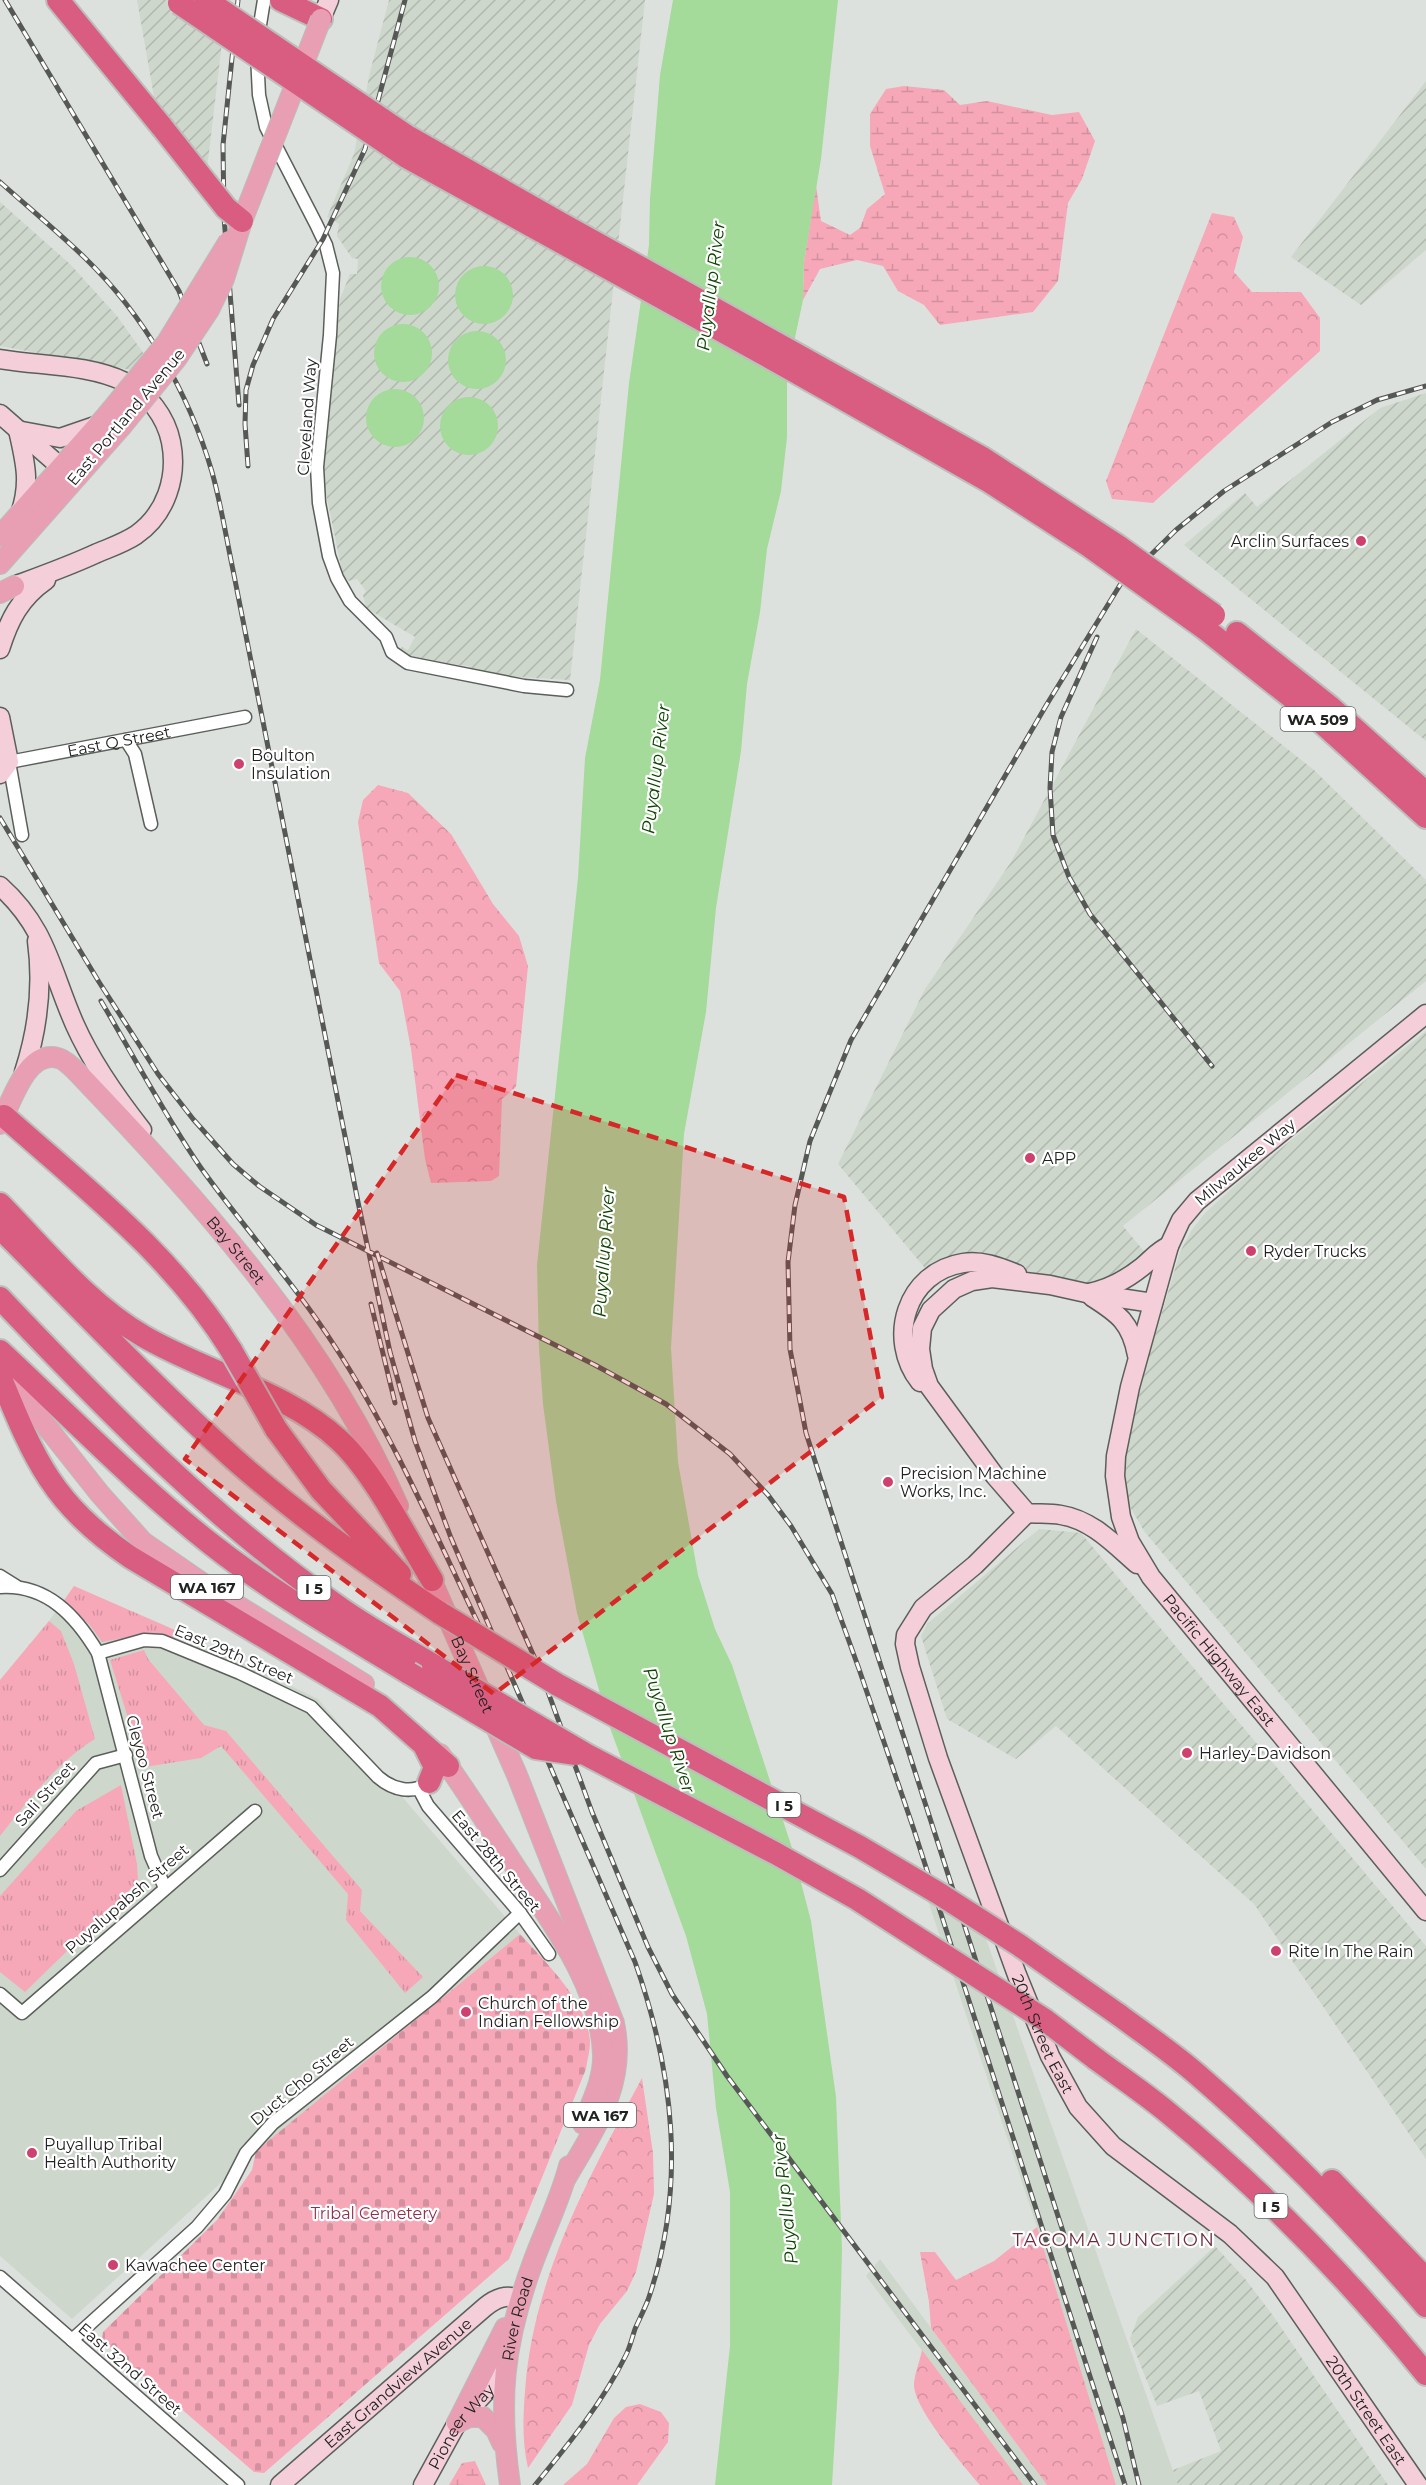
<svg xmlns="http://www.w3.org/2000/svg" width="1426" height="2485" viewBox="0 0 1426 2485" font-family="Montserrat,sans-serif">
<style>
.built{fill:#ced7cc}
.industrial{fill:url(#industrial-furrows)}
.grass{fill:url(#grass-tufts)}
.forest{fill:url(#forest-crowns)}
.wetland{fill:url(#wetland-marsh)}
.cemetery{fill:url(#cemetery-stones)}
.water{fill:#a4da9a}
.lines{fill:none;stroke-linecap:round;stroke-linejoin:round}
.street-casing{stroke:#5b5f5b;stroke-width:15}
.secondary-casing{stroke:#5b5f5b;stroke-width:21}
.primary-casing{stroke:#bcbdbc;stroke-width:22}
.highway-casing{stroke:#bcbdbc;stroke-width:26}
.street{stroke:#fff;stroke-width:12}
.secondary{stroke:#f4ced9;stroke-width:18}
.primary{stroke:#e89eb3;stroke-width:20}
.highway{stroke:#d95d80;stroke-width:22}
.rail-casing{stroke:#555855;stroke-width:5}
.rail{stroke:#fff;stroke-width:3;stroke-dasharray:9;stroke-linecap:butt}
.primary-bridge-casing{stroke:#bcbdbc;stroke-width:22;stroke-linecap:butt}
.highway-bridge-casing{stroke:#bcbdbc;stroke-width:26;stroke-linecap:butt}
.primary-bridge{stroke:#e89eb3;stroke-width:20}
.highway-bridge{stroke:#d95d80;stroke-width:22}
.marked{fill:#d62828;fill-opacity:0.2;stroke:#d62828;stroke-width:4.5;stroke-dasharray:12 8;stroke-linejoin:round}
.poi-dot{fill:#ce416e;stroke:#fff;stroke-width:2}
.labels{text-anchor:middle;dominant-baseline:central;stroke-width:4.5;stroke-linejoin:round;paint-order:stroke}
.shield{fill:#fff;stroke:#646564;stroke-width:1.5}
.shield-label{font-size:15px;font-weight:bold;fill:#212321}
.street-label{font-size:16px;fill:#212321;stroke:#fff}
.poi-label{font-size:16px;fill:#212321;stroke:#fff;text-anchor:start}
.park-label{font-size:16px;fill:#912f4d;stroke:#fff}
.water-label{font-size:18px;font-style:italic;fill:#0e4403;stroke:#fff}
.neighbourhood-label{font-size:18px;letter-spacing:1.5px;fill:#6f2a3e;stroke:#fff}
</style>
<defs>
<pattern id="industrial-furrows" width="10" height="10" patternUnits="userSpaceOnUse" patternTransform="scale(1.5)"><rect width="10" height="10" fill="#ced7cc"/><path d="M-1 1l2-2M0 10L10 0M9 11l2-2" fill="none" stroke="#b1b8af"/></pattern>
<pattern id="grass-tufts" width="24" height="20" patternUnits="userSpaceOnUse" patternTransform="scale(1.5)"><rect width="24" height="20" fill="#f6a8b9"/><path d="M3 7l-1-3M5 7V3M7 7l1-3M15 17l-1-3M17 17v-4M19 17l1-3" fill="none" stroke="#d3909f"/></pattern>
<pattern id="forest-crowns" width="20" height="18" patternUnits="userSpaceOnUse" patternTransform="scale(1.5)"><rect width="20" height="18" fill="#f6a8b9"/><path d="M2 6a3 3 0 1 1 6 0M12 15a3 3 0 1 1 6 0" fill="none" stroke="#d3909f"/></pattern>
<pattern id="wetland-marsh" width="20" height="14" patternUnits="userSpaceOnUse" patternTransform="scale(1.5)"><rect width="20" height="14" fill="#f6a8b9"/><path d="M1 5h8M5 5V1M11 12h8M15 12V8" fill="none" stroke="#d3909f"/></pattern>
<pattern id="cemetery-stones" width="16" height="16" patternUnits="userSpaceOnUse" patternTransform="scale(1.5)"><rect width="16" height="16" fill="#f6a8b9"/><path d="M2 7V4a2 2 0 0 1 4 0v3zM10 15v-3a2 2 0 0 1 4 0v3z" fill="#d3909f"/></pattern>
</defs>
<rect width="100%" height="100%" fill="#dde1dd"/>
<path class="built" d="M74,1586l90,39 154,74 202,235 -264,217 -184,168 -72,-63v-576l49,-59z
M924,1889l48,10 206,586h-62l-79,-258z
M880,2259l167,226h-24l-157,-209z"/>
<path class="industrial" d="M137,0h90l-20,169 -51,-61z
M389,0h256l-75,680 -52,-3 -48,-7 -1,-4 -49,-4 -20,-10 2,-5 6,3 7,-13 -49,-29 -3,-13 3,-4 -9,-12 -8,2 -6,-5 -22,-107 19,-170 10,-25h7l1,-15 -6,-1 -15,-22 2,-12 -12,-7 27,-63 16,-82z
M1426,81v169l-65,55 -70,-48z
M0,202l70,62 47,52 27,38 -13,16 -131,-24z
M1426,393v348l-242,-196 61,-52 12,14 123,-99z
M1136,629l178,141 112,110v101l-303,245 25,30 -8,7 -46,20 -12,1 -23,-3 -70,-22 -60,14 -91,-109 87,-175 86,-127z
M1426,1031v838l-282,-338 -18,-31 -6,-22 9,-55 51,-171 11,-21 14,-18 33,-30z
M1039,1529l42,4 345,413v213l-172,-255 -198,-178 -40,33 -69,-40 -26,-83 6,-12z
M1215,2246l31,34 28,37 114,168h-210l-5,-15 48,-19 -22,-60 -42,15 -27,-67 8,-22z"/>
<path class="grass" d="M74,1586l103,45 -3,7 -27,-4 -45,8 -13,-18 -26,-22z
M49,1621l12,10 13,33 21,75c-39,24 -67,62 -95,97v-156z
M144,1650l4,9 56,66 22,6 136,159 -2,21 63,66 -18,16 -59,-73 2,-26 -127,-148 -20,12 -56,9 -3,-4 -32,-103z
M121,1785l16,79 1,18 -113,110 -25,-20v-76l76,-85z"/>
<path class="forest" d="M1212,213l22,4 9,20 -9,35 18,20h49l19,26v33l-167,152 -41,-4 -6,-18z
M378,785l30,8 43,41 42,70 26,32 9,30 -12,121 -14,12 -3,77 -8,5 -60,2 -6,-24 -14,-110 -11,-58 -21,-28 -21,-141 5,-22z
M642,2078l11,75 1,41 -18,78 -9,19 -27,33 -11,21 -17,60 -44,63c-6,-26 -5,-51 -3,-77 8,-114 64,-214 117,-313z
M1037,2227l79,258h-69l-116,-157 -2,-26 -9,-50h15l21,28 38,-19z
M922,2350l101,135h-43c-16,-19 -68,-78 -66,-102 1,-11 6,-22 8,-33z
M640,2404l21,8 8,11 -1,19 -31,43h-74l24,-21 27,-46 12,-11z"/>
<path class="wetland" d="M904,86l40,4 16,15 27,-4 65,14 27,-3 16,29 -13,38 -14,24 -10,78 -25,31 -93,13 -16,-20 -26,-14 -15,-25 -26,-6 -37,9 -17,31 1,-38 12,-76 5,35 29,14 10,-7 7,-19 18,-15 -15,-48v-32l16,-25z
M475,2461l11,24h-37l13,-22z"/>
<path class="cemetery" d="M520,1934c25,28 68,68 70,108 0,9 -3,19 -4,27l-77,190 -245,214 -10,-1 -152,-132 1,-8 114,-112 35,-50 4,-19z"/>
<path class="water" d="M673,0h165l-17,159 -17,103 -1,38 -16,75v62l-6,54 -14,58 -7,63 -13,72 -6,67 -25,157 -10,104 -22,122 -13,214 7,114 20,113 17,54 17,36 60,183 19,73 12,84 13,92 6,152 -3,121 -7,115h-117l15,-139v-154l-14,-84 -9,-94 -21,-78 -77,-211 -32,-112 -21,-112 -13,-97 -4,-56 -2,-83 41,-387 7,-120 15,-78 29,-297 20,-138 1,-46 10,-124z
M381 286a29 29 0 1 1 58 0a29 29 0 1 1-58 0Z
M455 295a29 29 0 1 1 58 0a29 29 0 1 1-58 0Z
M374 353a29 29 0 1 1 58 0a29 29 0 1 1-58 0Z
M448 360a29 29 0 1 1 58 0a29 29 0 1 1-58 0Z
M366 418a29 29 0 1 1 58 0a29 29 0 1 1-58 0Z
M440 426a29 29 0 1 1 58 0a29 29 0 1 1-58 0Z"/>
<g class="lines">
<defs>
<g id="street">
<path d="M258,37l6,-37"/>
<path d="M257,55l2,40 7,32 50,97 10,21 7,28 -3,62 -13,132 2,36 10,53 8,22 13,23 36,36 6,15 16,11 116,23 43,4"/>
<path d="M126,740l9,14 16,70"/>
<path id="s1" d="M22,835l-13,-73 236,-45"/>
<path d="M0,1576l16,10"/>
<path d="M0,1587c47,-3 76,29 98,66l53,203 14,32"/>
<path d="M98,1653l46,-13 18,1 78,32 71,34 67,70c15,13 35,18 51,5"/>
<path d="M419,1789l9,17 92,107 29,41"/>
<path d="M0,1870l96,-107 30,-8"/>
<path d="M0,1994l22,19 233,-202"/>
<path d="M0,2277l238,208"/>
<path d="M72,2340l125,-113 28,-33 21,-41 27,-30 159,-126 88,-84"/>
</g>
<g id="secondary">
<path d="M321,19l8,-19"/>
<path d="M0,359c40,7 88,5 125,23 23,11 41,35 46,60 7,35 -5,72 -35,93 -12,8 -27,13 -41,19 -26,12 -54,22 -81,32"/>
<path d="M0,414l71,62"/>
<path d="M18,430c7,32 13,52 2,84"/>
<path d="M22,431l38,7 38,-13"/>
<path d="M0,649c9,-29 20,-51 46,-69"/>
<path d="M0,717l9,45 -9,12"/>
<path d="M0,886c47,42 51,85 75,139 17,38 41,72 67,105"/>
<path id="s2" d="M1426,1014l-229,187 -16,19 -12,26 -39,141 -14,69 -1,20 6,41 9,25 21,35 275,334"/>
<path d="M24,1072c14,-43 19,-87 13,-131"/>
<path d="M1089,1293c19,-4 38,-14 53,-26 10,-8 15,-16 27,-21"/>
<path d="M1092,1297c27,17 39,26 45,58"/>
<path d="M920,1382c-34,-43 -14,-110 43,-119 19,-3 36,4 54,11"/>
<path id="s3" d="M1027,1513l-52,52 -52,43 -17,27 -1,9 5,23 28,91 79,217 33,81 28,51 35,39 117,88 45,43 143,208"/>
<path d="M1137,1564c-23,-20 -45,-44 -76,-49 -11,-2 -23,-1 -34,-2l-32,-37 -66,-90 -6,-17 -3,-20 2,-21 9,-18 23,-21 18,-8 20,-3 58,7 36,8 67,10"/>
<path id="s4" d="M280,2485l205,-178c11,-9 21,-13 35,-8"/>
<path id="s5" d="M423,2485l34,-62 47,-51"/>
</g>
<g id="primary">
<path d="M0,536l107,-121"/>
<path d="M0,564l121,-137"/>
<path d="M0,593l14,-7"/>
<path id="s6" d="M0,1124c11,-20 26,-75 58,-66 6,1 11,7 16,11 124,130 251,269 324,437"/>
<path d="M1,1369l99,125 43,48 68,47 153,95"/>
<path id="s7" d="M426,1568l91,207 97,248c13,61 -19,105 -48,155"/>
<path d="M440,1754c26,37 50,74 74,111 35,54 87,122 89,189 1,25 -11,47 -20,70"/>
<path d="M457,2423l48,-95"/>
<path d="M457,2423l12,-6h14l13,13 6,13"/>
<path id="s8" d="M510,2485c-12,-84 -7,-140 22,-220 12,-33 28,-65 37,-99"/>
</g>
<path id="highway" d="M58,0l104,127
M281,0l40,19
M1204,628l106,84 116,105
M1237,633l92,73 97,87
M4,1116c81,72 169,140 227,234
M0,1204c44,45 88,100 143,132 61,36 145,56 196,104 35,32 68,99 93,140
M0,1228c77,77 152,157 233,230 64,57 135,107 207,155
M0,1298c106,112 215,224 343,312 29,20 60,37 90,55
M0,1351c70,65 136,134 211,193 62,49 131,88 198,129
M0,1376c35,85 52,127 130,181l250,149 68,60
M276,1429l45,61 79,84
M425,1747l10,20 -6,15
M1119,2015c27,20 55,39 80,61 81,70 157,149 227,230
M1096,2059c23,17 48,34 70,52 95,78 182,167 260,263
M1332,2181l94,98"/>
</defs>
<use href="#street" class="street-casing"/>
<use href="#secondary" class="secondary-casing"/>
<use href="#primary" class="primary-casing"/>
<use href="#highway" class="highway-casing"/>
<use href="#street" class="street"/>
<use href="#secondary" class="secondary"/>
<use href="#primary" class="primary"/>
<use href="#highway" class="highway"/>
<defs>
<path id="rail" d="M5,0l174,291 28,73
M238,0l-15,145 1,72 15,188
M0,182c28,25 58,50 85,76 59,57 104,135 127,214 9,32 14,65 21,98l125,632 32,150 25,89 36,97 184,424c39,111 52,225 13,338 -4,10 -9,20 -13,29 -3,9 -5,18 -9,26 -23,47 -58,90 -91,130
M248,466l-3,-42 1,-34 7,-25 20,-46 50,-80 42,-90 40,-149
M1097,637l-36,80 -9,35 -2,36 3,47 16,42 21,37 122,152
M0,818l99,164 59,92 35,45 40,45 26,22 57,39 279,140 71,39 64,50 38,41 23,31 41,68 27,75 55,161 211,655
M101,1001c32,54 64,115 100,167 43,60 93,115 133,177 57,87 99,184 144,278
M377,1253l51,165 112,252 52,142 56,135 24,47 55,82 308,409
M371,1304l24,99
M1139,2485l-16,-67 -317,-985 -16,-84 -2,-87 7,-57 15,-64 41,-101 196,-336 73,-119 56,-55 48,-39 108,-69 45,-22 49,-14"/>
</defs>
<use href="#rail" class="rail-casing"/>
<use href="#rail" class="rail"/>
<defs>
<path id="primary-bridge" d="M107,415l60,-73 62,-101
M121,427l56,-69 32,-48 15,-31 18,-58 79,-202"/>
<path id="highway-bridge" d="M206,0l201,136 155,88 419,233 137,89 96,69
M179,3l226,153 382,211 203,115 99,64 115,82
M162,127l64,81 16,13
M231,1350l45,79
M440,1613l118,72 302,162 78,46 81,52 100,70
M433,1665l154,90 188,98 82,46 188,121 51,39
M409,1673l127,75 40,6"/>
</defs>
<use href="#primary-bridge" class="primary-bridge-casing"/>
<use href="#highway-bridge" class="highway-bridge-casing"/>
<use href="#primary-bridge" class="primary-bridge"/>
<use href="#highway-bridge" class="highway-bridge"/>
</g>
<path class="marked" d="M456,1075l388,122 38,200 -388,297 -309,-235z"/>
<g class="poi-dot">
<circle cx="1361" cy="541" r="6"/>
<circle cx="239" cy="764" r="6"/>
<circle cx="1030" cy="1158" r="6"/>
<circle cx="1251" cy="1251" r="6"/>
<circle cx="888" cy="1482" r="6"/>
<circle cx="1187" cy="1753" r="6"/>
<circle cx="1276" cy="1951" r="6"/>
<circle cx="466" cy="2012" r="6"/>
<circle cx="32" cy="2153" r="6"/>
<circle cx="113" cy="2265" r="6"/>
</g>
<g class="labels">
<g class="shield">
<rect x="1280.5" y="707" width="75" height="24" rx="4.5"/>
<rect x="171" y="1575" width="72" height="24" rx="4.5"/>
<rect x="297.5" y="1576" width="33" height="24" rx="4.5"/>
<rect x="767.5" y="1793" width="33" height="24" rx="4.5"/>
<rect x="564" y="2103" width="72" height="24" rx="4.5"/>
<rect x="1254.5" y="2194" width="33" height="24" rx="4.5"/>
</g>
<g class="shield-label">
<text x="1318" y="719">WA 509</text>
<text x="207" y="1587">WA 167</text>
<text x="314" y="1588">I 5</text>
<text x="784" y="1805">I 5</text>
<text x="600" y="2115">WA 167</text>
<text x="1271" y="2206">I 5</text>
</g>
<g class="street-label">
<text transform="translate(126 417) rotate(-50)">East Portland Avenue</text>
<text transform="translate(307 417) rotate(-86)">Cleveland Way</text>
<text stroke="none"><textPath href="#s1" startOffset="186">East Q Street</textPath></text>
<text transform="translate(1245 1162) rotate(-40)">Milwaukee Way</text>
<text stroke="none"><textPath href="#s6" startOffset="358">Bay Street</textPath></text>
<text transform="translate(234 1654) rotate(23)">East 29th Street</text>
<text stroke="none"><textPath href="#s2" startOffset="802">Pacific Highway East</textPath></text>
<text stroke="none"><textPath href="#s7" startOffset="116">Bay Street</textPath></text>
<text transform="translate(145 1767) rotate(75)">Cleyoo Street</text>
<text transform="translate(45 1794) rotate(-48)">Sali Street</text>
<text transform="translate(496 1861) rotate(50)">East 28th Street</text>
<text transform="translate(127 1899) rotate(-41)">Puyalupabsh Street</text>
<text stroke="none"><textPath href="#s3" startOffset="596">20th Street East</textPath></text>
<text transform="translate(302 2081) rotate(-40)">Duct Cho Street</text>
<text stroke="none"><textPath href="#s8" startOffset="168">River Road</textPath></text>
<text transform="translate(130 2369) rotate(41)">East 32nd Street</text>
<text stroke="none"><textPath href="#s4" startOffset="156">East Grandview Avenue</textPath></text>
<text stroke="none"><textPath href="#s3" startOffset="1100">20th Street East</textPath></text>
<text stroke="none"><textPath href="#s5" startOffset="70">Pioneer Way</textPath></text>
</g>
<g class="poi-label">
<text x="1349" y="541" text-anchor="end">Arclin Surfaces</text>
<text x="251" y="755">Boulton<tspan x="251" dy="18">Insulation</tspan></text>
<text x="1042" y="1158">APP</text>
<text x="1263" y="1251">Ryder Trucks</text>
<text x="900" y="1473">Precision Machine<tspan x="900" dy="18">Works, Inc.</tspan></text>
<text x="1199" y="1753">Harley-Davidson</text>
<text x="1288" y="1951">Rite In The Rain</text>
<text x="478" y="2003">Church of the<tspan x="478" dy="18">Indian Fellowship</tspan></text>
<text x="44" y="2144">Puyallup Tribal<tspan x="44" dy="18">Health Authority</tspan></text>
<text x="125" y="2265">Kawachee Center</text>
</g>
<g class="park-label">
<text x="374" y="2213">Tribal Cemetery</text>
</g>
<g class="water-label">
<text transform="translate(711 286) rotate(-83)">Puyallup River</text>
<text transform="translate(656 769) rotate(-83)">Puyallup River</text>
<text transform="translate(604 1252) rotate(-86)">Puyallup River</text>
<text transform="translate(669 1730) rotate(72)">Puyallup River</text>
<text transform="translate(785 2199) rotate(-96)">Puyallup River</text>
</g>
<g class="neighbourhood-label">
<text x="1114" y="2240">TACOMA JUNCTION</text>
</g>
</g>
</svg>
